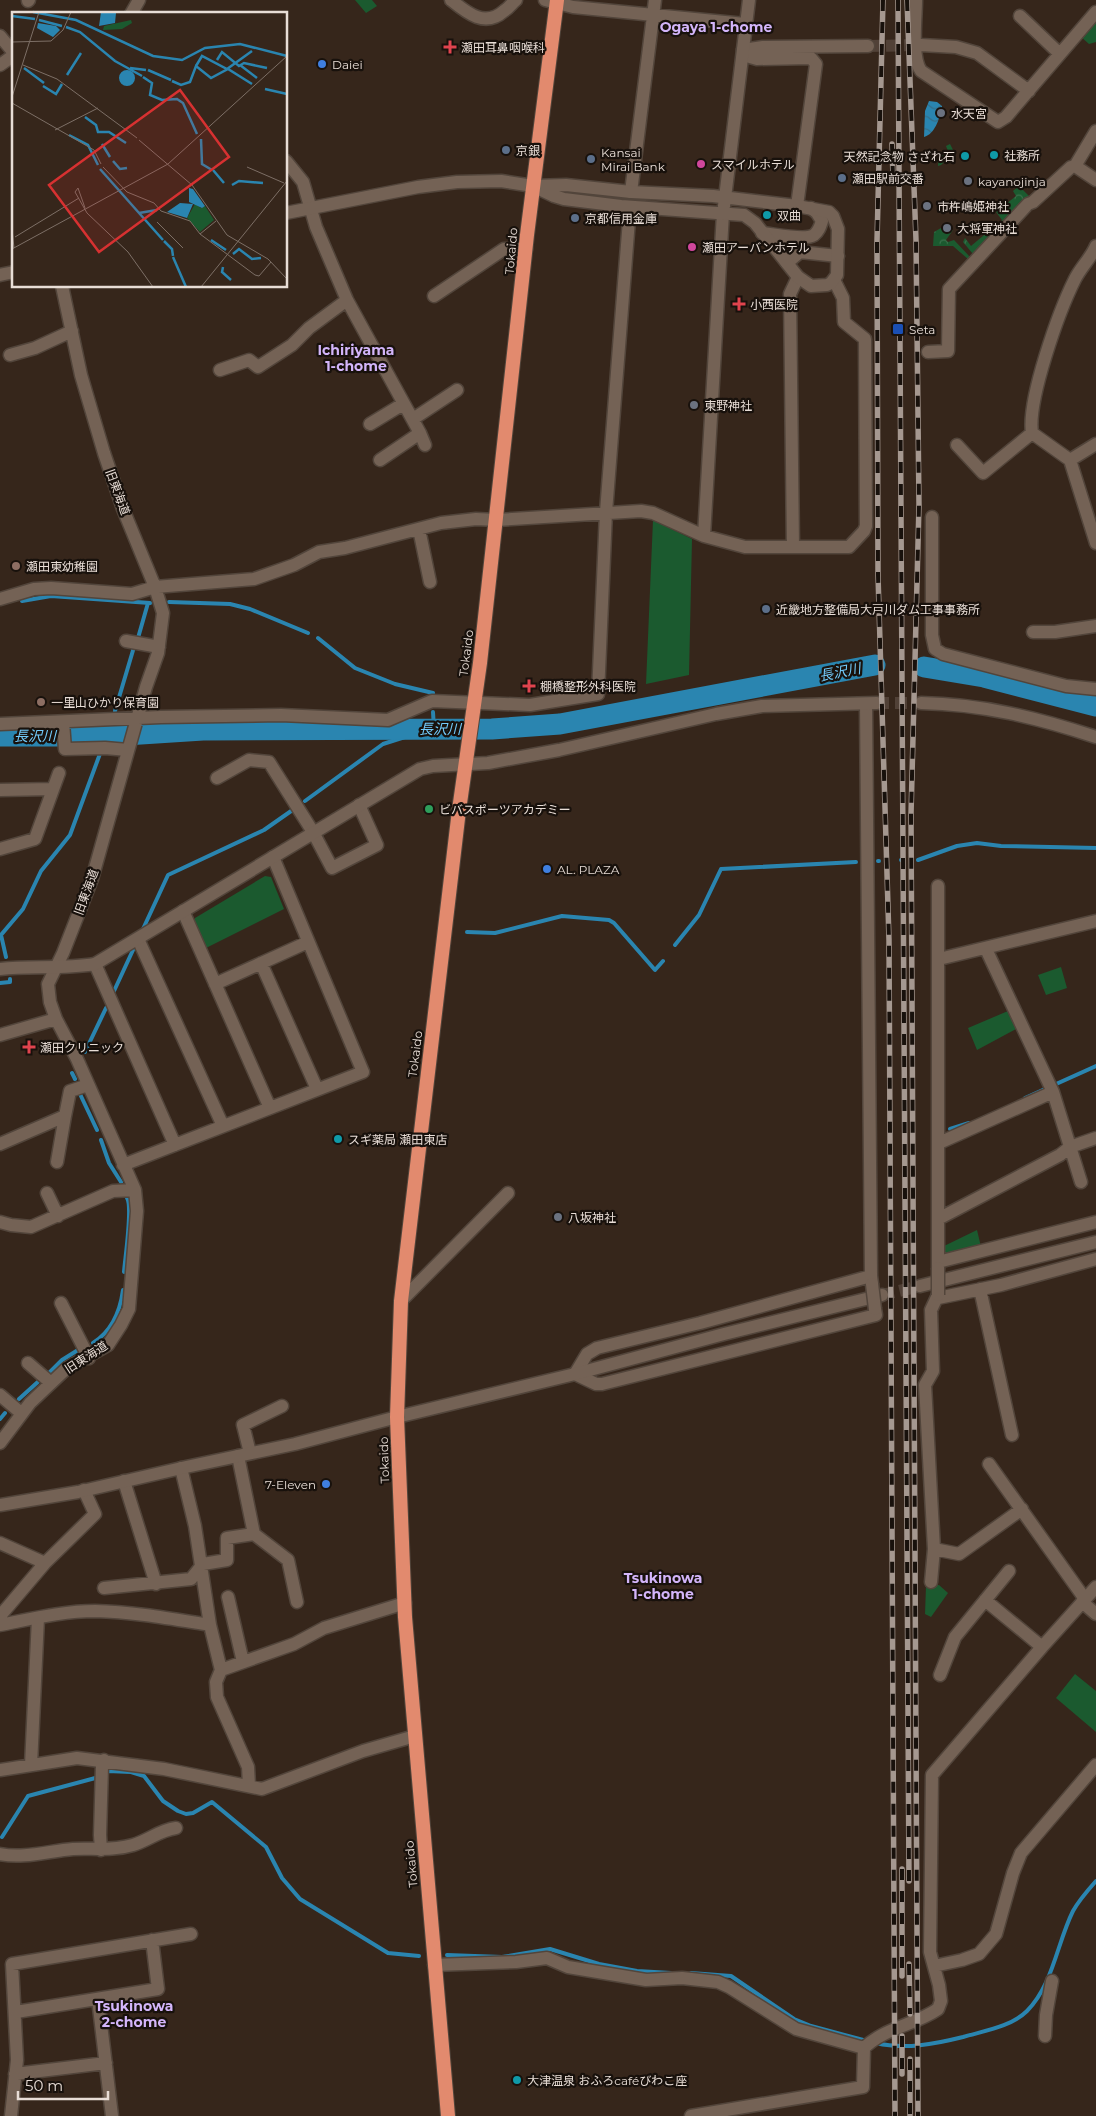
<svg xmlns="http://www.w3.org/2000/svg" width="1096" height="2116" viewBox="0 0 1096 2116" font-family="Montserrat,'Noto Sans JP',sans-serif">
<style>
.green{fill:#1b5a2f}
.forest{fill:url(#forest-crowns)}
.water{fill:url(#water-waves)}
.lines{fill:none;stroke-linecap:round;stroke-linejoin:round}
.stream{stroke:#2a85b0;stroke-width:4}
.river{stroke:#2a85b0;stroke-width:21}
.minor-tunnel{stroke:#514137;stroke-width:12;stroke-dasharray:12 6;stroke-linecap:butt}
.tertiary-tunnel{stroke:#514137;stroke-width:12;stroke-dasharray:12 6;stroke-linecap:butt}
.minor-casing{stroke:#52453b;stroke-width:15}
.tertiary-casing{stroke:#52453b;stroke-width:15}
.trunk-casing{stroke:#52453b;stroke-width:16}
.minor{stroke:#746255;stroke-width:12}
.tertiary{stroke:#746255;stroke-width:12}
.trunk{stroke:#e28a6e;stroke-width:14}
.rail-casing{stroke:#a59890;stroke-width:5.5}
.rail{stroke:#18110c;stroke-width:4;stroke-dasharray:11;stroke-linecap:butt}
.minor-bridge-casing{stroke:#52453b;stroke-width:15;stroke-linecap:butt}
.minor-bridge{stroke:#746255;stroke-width:12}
.health-dot{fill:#e0444e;stroke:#18110c;stroke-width:2}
.shop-dot{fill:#3f7fe0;stroke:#18110c;stroke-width:2}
.worship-dot{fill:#6b7280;stroke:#18110c;stroke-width:2}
.service-dot{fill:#5c6f8a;stroke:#18110c;stroke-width:2}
.culture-dot{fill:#0f9aa8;stroke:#18110c;stroke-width:2}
.hotel-dot{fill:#d1479c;stroke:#18110c;stroke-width:2}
.transit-dot{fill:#1a4fb4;stroke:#18110c;stroke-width:2}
.education-dot{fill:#8d6e63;stroke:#18110c;stroke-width:2}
.leisure-dot{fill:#2e9e5b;stroke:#18110c;stroke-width:2}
.labels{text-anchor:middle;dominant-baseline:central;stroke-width:4.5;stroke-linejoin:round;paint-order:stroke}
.poi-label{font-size:12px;fill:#e8ddd6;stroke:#18110c;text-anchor:start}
.street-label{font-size:12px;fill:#e8ddd6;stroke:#18110c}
.neighbourhood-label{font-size:14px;font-weight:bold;fill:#d3b5fa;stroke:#18110c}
.water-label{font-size:14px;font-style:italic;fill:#73cbfb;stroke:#18110c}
.inset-river{fill:none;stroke:#2a85b0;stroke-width:2.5}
.inset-road{fill:none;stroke:#7d6f66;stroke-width:1}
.view{fill:#d73131;fill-opacity:0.15;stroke:#d73131;stroke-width:2.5}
.inset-edge{fill:none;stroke:#e8ddd6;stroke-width:2.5}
</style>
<defs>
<pattern id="forest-crowns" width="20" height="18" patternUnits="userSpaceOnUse" patternTransform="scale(1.25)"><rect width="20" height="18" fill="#1b5a2f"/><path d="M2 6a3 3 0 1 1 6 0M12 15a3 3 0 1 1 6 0" fill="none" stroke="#3c714c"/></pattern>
<pattern id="water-waves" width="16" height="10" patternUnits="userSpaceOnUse" patternTransform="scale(1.25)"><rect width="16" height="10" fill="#2a85b0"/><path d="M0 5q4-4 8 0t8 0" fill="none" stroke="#346e89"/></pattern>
</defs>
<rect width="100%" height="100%" fill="#36261b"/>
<path class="green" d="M355,0h17l5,6 -11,7z
M1096,18v24l-7,2 -9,-8z
M653,520l39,19 -3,136 -43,9z
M265,876l6,1 13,32 -80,40 -11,-25 2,-6z
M1061,967l6,21 -21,7 -8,-20z
M1008,1011l8,18 -39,21 -9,-22z
M977,1230l5,21 -39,8 -1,-12z
M939,1585l9,8 -17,24 -6,-3 1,-28z
M1075,1674l21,17v41l-40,-34z"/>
<path class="forest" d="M950,144l4,8 -13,13 -3,1 1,-13 3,2 6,-4 -2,-5z
M1019,186l10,10 -56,58 -10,-12 2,-4 6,8 31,-26 -6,-8 20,-16 -3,-5z
M941,228l5,6 7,-4 -7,10 2,2 6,-2 16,17 -2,2 -15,-13h-20l1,-14z"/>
<path class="water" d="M929,101l8,1 5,4v3c-3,10 -7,25 -18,28l1,-26z"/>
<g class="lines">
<path class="stream" d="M22,601l29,-5 99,7
M169,602l61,2 20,5 58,24
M138,638l10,-35
M318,638l37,30 40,16 38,9
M115,711l19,-64
M433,712l1,17
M104,745l4,-15
M305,801l78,-57 47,-15
M901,860h1
M918,860l39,-14 20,-3 24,3 95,2
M878,861h1
M143,929l25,-54 96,-45 30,-21
M467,932l28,1 67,-17 47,4 5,3 41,47 8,-9
M675,945l24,-30 22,-46 135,-7
M6,957l-5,-22 22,-26 18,-38 29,-36 31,-84
M0,983l10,-1v-3
M114,991l19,-41
M85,1052l21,-44
M72,1073l3,6
M80,1094l17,36
M1025,1098l71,-32
M950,1129l19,-6
M101,1140l8,23 12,19
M124,1272c1,-14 9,-65 3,-74
M93,1343c19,-12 27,-31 30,-53
M49,1373l13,-13 16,-10
M19,1399l21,-19
M0,1419l5,-6
M105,1773l3,-2 23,1 13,4 19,25 15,10 8,3 7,-1 19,-11 54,45 16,31 18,21 88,54 31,3
M2,1837l26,-41 71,-19
M447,1955l55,2 48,-8 49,15 38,7 34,2
M691,1973l40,3 63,43 17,7 56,15
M876,2043c29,7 59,1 87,-6 20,-6 48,-10 64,-26 26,-26 30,-68 46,-100 6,-11 15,-21 23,-30"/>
<path class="river" d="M924,667l60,10 112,29
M0,736h110l93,-6 289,-1 68,-5 315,-59"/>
<path class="minor-tunnel" d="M868,46l53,-1"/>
<path class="tertiary-tunnel" d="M877,703h44
M882,1295l38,-9"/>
<defs>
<path id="minor" d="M451,0c16,13 34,28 53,11 5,-3 8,-8 12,-11
M545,0l28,7 172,17
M916,0c0,18 -5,57 5,71l77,51 8,-5 90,-105
M28,1l1,-1
M131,14l8,-14
M1020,16l40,38
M0,36l14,17
M921,45l35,2 21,6 52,38
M743,50l7,7 7,2 54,-1 5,6 -19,142
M743,50l20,-3 105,-1
M0,65l14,-10
M286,161l17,21 13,45 31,73 73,133 5,12
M1075,166l21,14
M631,192l24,-192
M762,233c12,1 43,8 52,2 5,-4 6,-8 8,-14l-5,-8 -6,-5
M787,263l13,-11 38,4
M434,296l70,-47h22
M928,352l20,-1 1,-62 79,-85 5,-2 38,-35 4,-1 21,-35
M10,355l25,-7 37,-17
M220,370l29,-10 9,7 34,-22 17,-17 38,-28
M413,419l44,-29
M370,424l33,-20
M1032,433c-5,-33 27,-122 43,-154 6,-12 16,-21 21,-33
M1032,433l38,27 26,-16
M957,445l26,28 49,-40
M380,460l40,-27
M1070,460l26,83
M932,517v118l3,14 8,5 123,32 30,3
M419,529l11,53
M704,536l19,-323
M793,547l-3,-253 8,-17
M0,599l34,-10 17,-1 81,6 23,-7 99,-8 40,-14 25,-13 26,-4 96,-25 35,-4 21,1 144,-9 12,2 51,23 41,11h104l15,-16 2,-5 -1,-187 -21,-17 -1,-24 -9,-18
M1033,632h22l41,-6
M126,641l33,6
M866,704l5,572
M63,722l2,27 40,-1 23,2
M0,724l161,-7 120,-2 107,5 44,-19 98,4 68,-11 8,-182 24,-305
M217,778l32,-18 20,2 44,70 19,36 45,-23 -18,-40
M0,790l52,-1
M0,849l35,-10 24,-66
M938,886v382
M183,911l87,197
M138,939l85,187
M986,949l67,143 28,90
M939,959l157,-38
M261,963l56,126
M95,964l80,181
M215,984l93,-42
M0,1035l56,-16
M939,1143l114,-51
M0,1144l65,-28 5,-25 18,-6
M57,1162l8,-46
M123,1165l240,-93 -90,-215
M47,1193l11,23
M938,1219l122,-64 10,-8 26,-9
M0,1222l11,3 20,2 82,-36 22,-1
M938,1262l158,-40
M872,1284l-1,-8 -171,47 -103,25 -10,6 -12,20 21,10h6l274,-69 -1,-6
M980,1289l32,146
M938,1298l63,-13 95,-26
M401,1301l107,-108
M61,1303l28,55
M28,1363l23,20
M0,1395l21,18
M0,1443l30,-40 37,-35 41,-23 13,-20 8,-16 8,-98 -2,-21 -58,-131 -21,-40 -6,-17 -2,-18 15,-31 29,-74 54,-192 12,-34 5,-40 -8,-26 -32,-78 -19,-56 -23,-78 -19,-89
M250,1453l-7,-28 39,-19
M989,1464l96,135
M181,1468l14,58 15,99 11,45 -5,12 1,15 31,70 1,18
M124,1481l32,103
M254,1534l34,26 9,42
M0,1543l45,20
M934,1549l25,5 63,-45
M931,1582l3,-33 -9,-164 8,-14 -2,-61 7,-15
M104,1588l87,-9 12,-15 24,-4v-22l27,-4 -16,-78
M228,1597l15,65
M985,1600l57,47
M1082,1602l14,12
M0,1616l45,-53 50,-49 -11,-24
M0,1625c31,-6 64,-14 95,-14 39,1 77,8 115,14
M221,1670l73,-26 30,-16 81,-25
M940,1675l15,-38 54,-66
M31,1765l7,-147
M0,1770l77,-12 87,11 98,20 101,-38 52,-15
M101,1850l-1,-15 2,-69 2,-6
M0,1854c23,5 49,-3 73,-5 20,-1 40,2 60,-4 16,-5 27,-15 43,-17
M434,1965l82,-3 31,-4 21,9 78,13 36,-2 36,4 11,5 67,42 68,19
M934,1966l28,-6 17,-6 17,-20 17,-61 8,-20 75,-88
M98,1999l14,117
M16,2012l142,-23 -6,-49
M1045,2036l1,-21 6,-34
M15,2074l91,-11
M11,2116l6,-56 -5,-96 179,-30
M691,2116l172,-29 1,-39c20,-20 51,-23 74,-39l3,-8 -2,-16 -9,-33 2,-177 110,-128 54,-60"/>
<path id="tertiary" d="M724,206l25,-206
M286,213l132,-26 39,-5 44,-1 32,5 33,-1 65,7 82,4 84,10 32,6 4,4 5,13 -1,46 -6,8 -4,2 -16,1 -13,-9 -43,-54 -11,-8 -123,-9 -57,-7 -10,-3 -21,-10
M0,275l14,-3
M921,703c61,1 117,15 175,34
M0,969c32,-3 64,0 95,-5l325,-195 13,-3 55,-3 71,-13 157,-36 46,-8 115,-3
M920,1286l176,-44
M0,1505l78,-13 108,-25 109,-23 102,-27 178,-43 149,-40 158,-39"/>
<path id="trunk" d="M448,2116l-43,-499 -8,-200 4,-116 58,-491 21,-147 47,-428 30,-235"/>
</defs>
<use href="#minor" class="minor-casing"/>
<use href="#tertiary" class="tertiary-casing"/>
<use href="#trunk" class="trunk-casing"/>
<use href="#minor" class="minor"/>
<use href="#tertiary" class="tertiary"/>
<use href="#trunk" class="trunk"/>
<defs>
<path id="rail" d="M883,0l-6,241 1,334 11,365 6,1176
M898,0l11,1881
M907,0l9,240 3,265 -8,310 7,1301
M892,144l1,35
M902,1869v107
M909,1964l1,50
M902,2036v38
M910,2059v57"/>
</defs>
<use href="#rail" class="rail-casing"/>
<use href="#rail" class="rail"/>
<defs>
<path id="minor-bridge" d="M872,1284l3,25
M938,1295v-27"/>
</defs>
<use href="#minor-bridge" class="minor-bridge-casing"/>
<use href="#minor-bridge" class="minor-bridge"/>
</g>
<g class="health-dot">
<path d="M447.5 39.5h5v5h5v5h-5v5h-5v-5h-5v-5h5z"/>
<path d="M736.5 296.5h5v5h5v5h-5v5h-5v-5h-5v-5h5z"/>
<path d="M526.5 678.5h5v5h5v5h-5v5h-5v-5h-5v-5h5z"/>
<path d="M26.5 1039.5h5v5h5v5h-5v5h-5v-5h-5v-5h5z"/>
</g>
<g class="shop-dot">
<circle cx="322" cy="64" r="5"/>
<circle cx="547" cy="869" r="5"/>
<circle cx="326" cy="1484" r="5"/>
</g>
<g class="worship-dot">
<circle cx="941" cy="113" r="5"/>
<circle cx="968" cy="181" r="5"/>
<circle cx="927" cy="206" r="5"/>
<circle cx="947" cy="228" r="5"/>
<circle cx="694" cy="405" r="5"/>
<circle cx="558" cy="1217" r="5"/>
</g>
<g class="service-dot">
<circle cx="506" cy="150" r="5"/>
<circle cx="591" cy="159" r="5"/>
<circle cx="842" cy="178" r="5"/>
<circle cx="575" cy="218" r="5"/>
<circle cx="766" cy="609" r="5"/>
</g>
<g class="culture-dot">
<circle cx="994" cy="155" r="5"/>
<circle cx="965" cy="156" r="5"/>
<circle cx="767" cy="215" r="5"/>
<circle cx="338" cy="1139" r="5"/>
<circle cx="517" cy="2080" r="5"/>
</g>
<g class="hotel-dot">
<circle cx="701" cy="164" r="5"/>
<circle cx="692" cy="247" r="5"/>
</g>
<rect class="transit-dot" x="892" y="323" width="12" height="12" rx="2.5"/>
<g class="education-dot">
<circle cx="16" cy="566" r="5"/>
<circle cx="41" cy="702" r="5"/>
</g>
<circle class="leisure-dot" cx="429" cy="809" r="5"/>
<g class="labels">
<g class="poi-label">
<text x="461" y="47">瀬田耳鼻咽喉科</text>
<text x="332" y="64">Daiei</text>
<text x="951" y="113">水天宮</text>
<text x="516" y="150">京銀</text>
<text x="601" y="152">Kansai<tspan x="601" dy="14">Mirai Bank</tspan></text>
<text x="1004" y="155">社務所</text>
<text x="955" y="156" text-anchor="end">天然記念物 さざれ石</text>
<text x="711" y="164">スマイルホテル</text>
<text x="852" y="178">瀬田駅前交番</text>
<text x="978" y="181">kayanojinja</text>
<text x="937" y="206">市杵嶋姫神社</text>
<text x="777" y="215">双曲</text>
<text x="585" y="218">京都信用金庫</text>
<text x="957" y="228">大将軍神社</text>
<text x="702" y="247">瀬田アーバンホテル</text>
<text x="750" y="304">小西医院</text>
<text x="909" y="329">Seta</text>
<text x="704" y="405">東野神社</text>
<text x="26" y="566">瀬田東幼稚園</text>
<text x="776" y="609">近畿地方整備局大戸川ダム工事事務所</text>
<text x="540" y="686">棚橋整形外科医院</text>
<text x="51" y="702">一里山ひかり保育園</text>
<text x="439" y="809">ビバスポーツアカデミー</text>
<text x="557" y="869">AL. PLAZA</text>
<text x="40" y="1047">瀬田クリニック</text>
<text x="348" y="1139">スギ薬局 瀬田東店</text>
<text x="568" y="1217">八坂神社</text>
<text x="316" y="1484" text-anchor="end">7-Eleven</text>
<text x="527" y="2080">大津温泉 おふろcaféびわこ座</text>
</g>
<g class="street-label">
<text transform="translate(511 251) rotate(-85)">Tokaido</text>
<text transform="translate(118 492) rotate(70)">旧東海道</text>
<text transform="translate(466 653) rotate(-83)">Tokaido</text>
<text transform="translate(86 892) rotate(-70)">旧東海道</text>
<text transform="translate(415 1054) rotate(-83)">Tokaido</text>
<text transform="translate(86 1357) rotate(-33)">旧東海道</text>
<text transform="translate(384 1460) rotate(-92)">Tokaido</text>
<text transform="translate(411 1864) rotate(-95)">Tokaido</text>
</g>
<g class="neighbourhood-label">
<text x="716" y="27">Ogaya 1-chome</text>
<text x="356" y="350">Ichiriyama<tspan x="356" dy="16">1-chome</tspan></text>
<text x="663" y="1578">Tsukinowa<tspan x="663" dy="16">1-chome</tspan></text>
<text x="134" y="2006">Tsukinowa<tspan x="134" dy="16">2-chome</tspan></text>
</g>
<g class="water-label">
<text transform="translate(840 672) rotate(-11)">長沢川</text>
<text x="440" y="729">長沢川</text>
<text x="35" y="736">長沢川</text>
</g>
</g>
<g transform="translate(12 12)">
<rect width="275" height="275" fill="#36261b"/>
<path d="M183,192l6,4 4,-2 9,14 -14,12 -13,-14z" fill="#1b5a2f"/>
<path d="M119,8l1,3 -10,6 -19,1 1,-4z" fill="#1b5a2f"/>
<path d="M89,0l15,1 -1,10 -16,3zM26,11l18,3 4,4 -7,7 -16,-9zM107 66a8 8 0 1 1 16 0a8 8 0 1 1-16 0ZM177,176l4,1 12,17 -3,2 -13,-6zM168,191l13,1 -6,14 -20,-6z" fill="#2a85b0"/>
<path class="inset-river" d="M21,0l43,8 77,36 29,4 23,-12 35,-4 47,12M0,4l23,3M27,8l23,6M54,15l14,5 35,29 27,15M205,48l5,-8 17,14 5,-3 23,5M228,53l17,13M184,54l6,-10 25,13 25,-18M12,56l20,15M118,56l16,2M136,58l23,10M55,63l14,-22M131,65l9,6 -2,12 12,5 15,-1 6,4 14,31M160,69l9,4 9,-3 6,-16 15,12 17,-9 24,15M31,74l13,8 6,-10M253,77l22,5M73,105l11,8 2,7h11l17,11M57,123l19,10 10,20M189,127l1,25 10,6M90,132l8,13M101,149l7,8 7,-1M88,157l63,71M201,158l11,13M220,173l7,-4 24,2M127,201l18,-3M199,228l15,10M152,229l8,8 1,7M221,242l6,-5 13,10 9,-1M161,245l13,30M211,255l-1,5 9,8"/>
<path class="inset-road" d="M0,30l39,-1 12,-11 8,-18M11,53l34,14 80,59M0,85l27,-85M0,91l82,47 7,14M43,118l43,-22M127,128l53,45 35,50 41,24 19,20M91,155l24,25 27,11 7,8 29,10 10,13 55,41 4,1 12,-14M235,155l37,16M73,196l-7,-20 -3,4 12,21 41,39 25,35M145,210l26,26M0,217l2,19M188,222l16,-13M3,225l64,-39M0,237l156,-85 119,-108M189,275l86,-106"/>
<path class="view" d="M168,78l49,67 -130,95 -50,-67z"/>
<rect width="275" height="275" class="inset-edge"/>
</g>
<path d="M18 2091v8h90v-8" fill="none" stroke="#e8ddd6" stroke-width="2.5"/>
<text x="25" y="2091" font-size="15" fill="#e8ddd6" stroke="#18110c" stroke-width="4" paint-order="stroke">50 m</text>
</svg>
